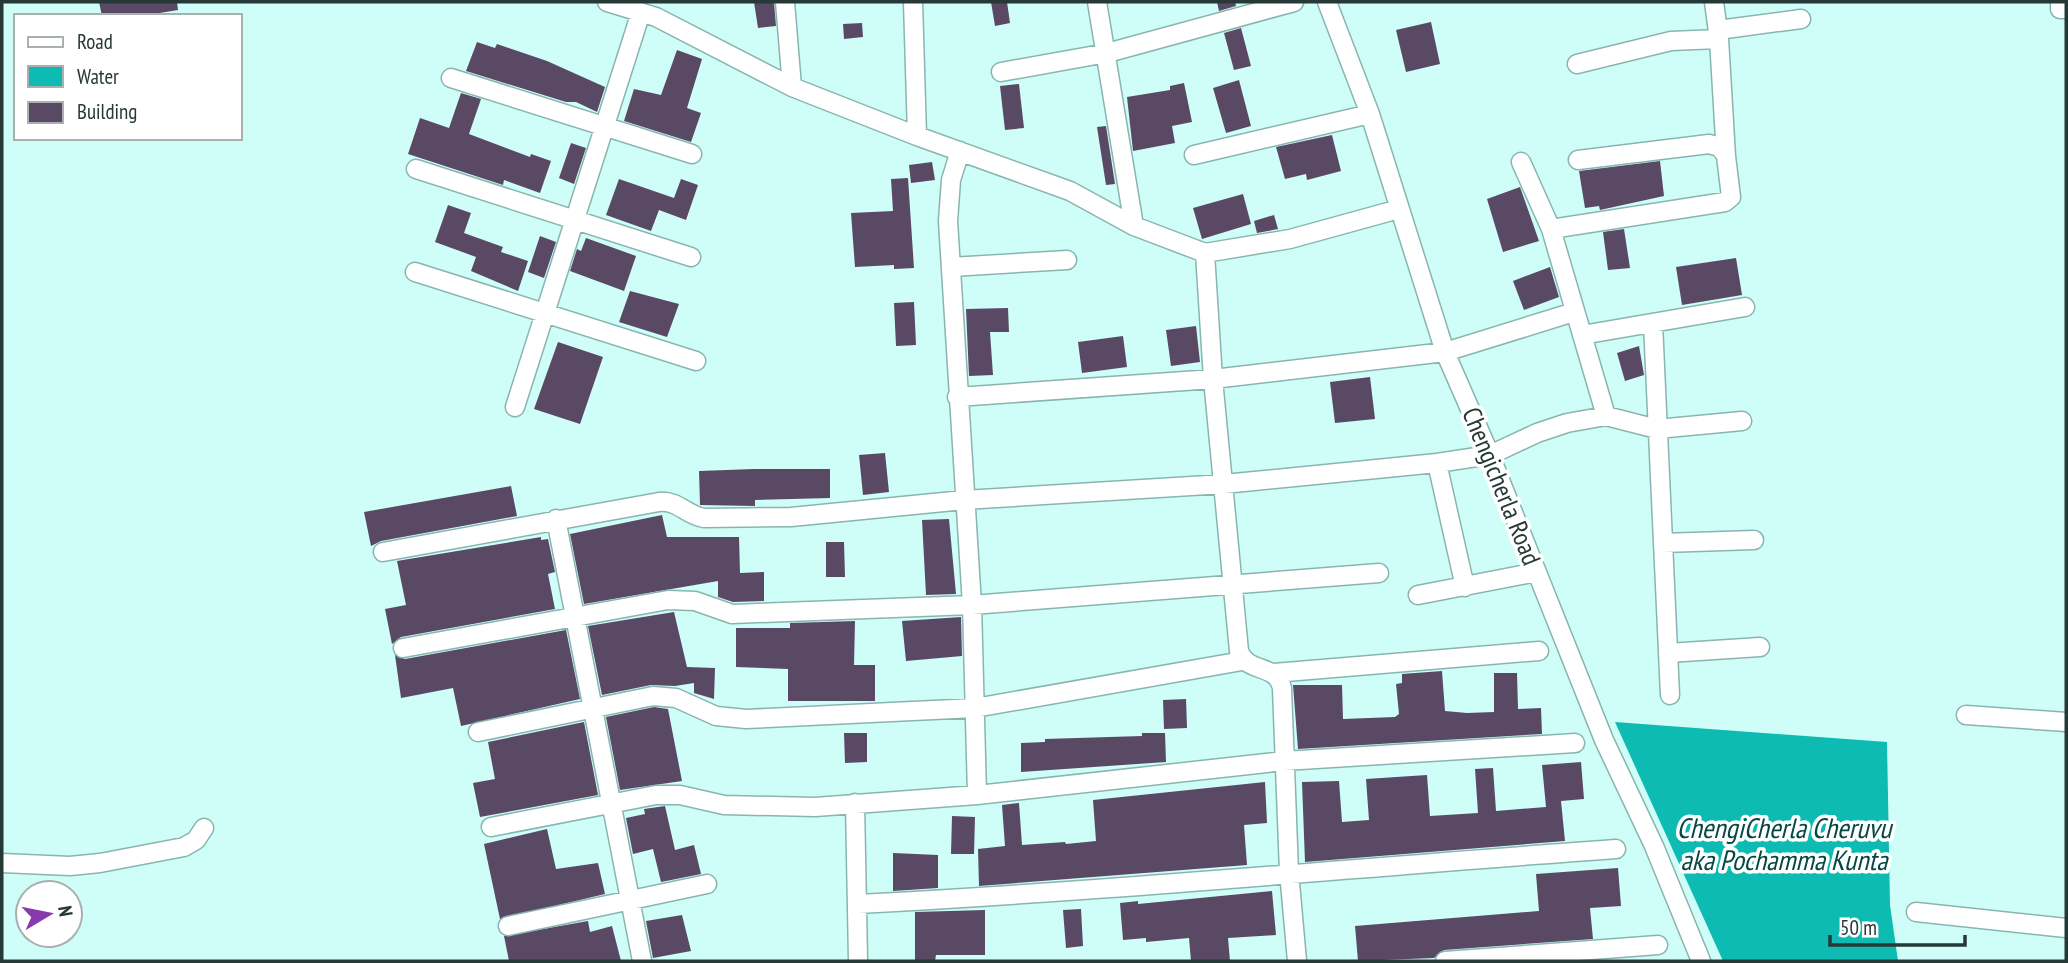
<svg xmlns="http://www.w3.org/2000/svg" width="2068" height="963" viewBox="0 0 2068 963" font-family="'PT Sans Narrow',sans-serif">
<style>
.water{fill:#0dbbb2}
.building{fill:#5a4964}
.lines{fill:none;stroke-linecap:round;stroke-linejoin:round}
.minor-casing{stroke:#89b5b1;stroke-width:21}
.minor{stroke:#fff;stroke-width:18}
.labels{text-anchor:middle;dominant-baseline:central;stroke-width:7;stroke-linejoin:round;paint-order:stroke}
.street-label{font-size:26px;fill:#273937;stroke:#fff}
.water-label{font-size:28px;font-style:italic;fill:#054844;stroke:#fff}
</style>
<rect width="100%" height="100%" fill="#cffdf8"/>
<path class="water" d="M1615,722l272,20 3,163 8,56h-175z"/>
<path class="building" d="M99,2h78l1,8 -37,6h-39z
M754,2h20l2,24 -18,2z
M991,2h16l3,21 -15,3z
M1217,2h18l1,4 -17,5z
M1431,22l9,42 -34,8 -10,-42z
M862,23l1,14 -19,2 -1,-15z
M1241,28l10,38 -17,4 -10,-37z
M477,42l18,6 2,-4 50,17 58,26 -8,25 -21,-10h-10l-100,-31z
M677,50l25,9 -15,49 14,5 -10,29 -67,-21 10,-32 27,6z
M1239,80l12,46 -25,7 -13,-45z
M1184,83l8,39 -20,4 3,17 -42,8 -6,-54 43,-7v-4z
M1019,84l5,44 -19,2 -5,-44z
M461,93l20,6 -12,35 61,23 1,-3 20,7 -11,32 -36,-13 -1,5 -95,-31 12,-36 29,10z
M1106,126l9,58 -9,1 -9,-58z
M1332,135l9,36 -34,9 -1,-6 -21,5 -9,-32z
M571,143l15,5 -12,36 -15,-6z
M1660,161l4,35 -64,14 -1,-4 -14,2 -6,-37z
M932,162l3,18 -24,3 -2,-18z
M908,178l6,90 -20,1v-4l-39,2 -4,-54 42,-2 -2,-32z
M619,179l55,19 7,-19 17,6 -12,35 -27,-10 -8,21 -45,-16z
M1520,187l19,54 -36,11 -16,-53z
M1243,194l8,30 -49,15 -9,-31z
M448,205l23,8 -7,20 39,14 -2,5 27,9 -10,30 -47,-20 5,-14 -41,-15z
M1274,215l4,14 -21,4 -3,-12z
M1624,229l6,39 -22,2 -5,-38z
M540,236l16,6 -12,36 -16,-6z
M586,238l50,18 -12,35 -54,-20 7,-22 4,2z
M1736,258l6,37 -60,10 -6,-38z
M1550,267l9,30 -35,13 -11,-29z
M630,291l49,13 -12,33 -48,-15z
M914,302l2,43 -20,1 -2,-43z
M1008,308l1,24h-19l3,43 -24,1 -3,-67z
M1196,326l4,36 -29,4 -5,-36z
M1123,336l4,31 -45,6 -4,-31z
M558,342l45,15 -23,67 -46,-15z
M1639,346l5,29 -19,6 -8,-28z
M1370,377l5,42 -40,4 -5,-41z
M885,453l4,39 -26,3 -4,-40z
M754,469h76v29l-75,2v6l-55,-1 -1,-34z
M511,486l6,30 -136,25 -10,5 -7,-34z
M662,515l5,22h72l1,36 24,-1v29l-31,1 -15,-5v-16l-134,23 -14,-70z
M949,519l7,75 -30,1 -4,-75z
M541,537v3l7,-1 7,33 -7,2 7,35 -154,28 -9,7 -7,-35 21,-4 -9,-44z
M826,542h18l1,35h-19z
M674,612l13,55 28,1 -1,31 -20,-6v-10l-19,3 -24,-1 -49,10 -14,-69z
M961,617l1,39 -56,5 -4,-40z
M855,621l-1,44h21v36h-87v-32l-52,-2v-39h54v-5z
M566,630l14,69 -119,27 -8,-38 -52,10 -6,-43 10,4z
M1442,671l3,40 22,2 27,-1v-39h23l1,36 23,-1 1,26 -244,15 -5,-64h49l1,34 52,-2 4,-3 -3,-30 6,-1v-9z
M1186,699l1,29 -23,1 -1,-29z
M654,707l14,2 14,72 -62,9 -14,-73z
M584,722l14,73 -118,22 -7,-34 22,-4 -7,-37z
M844,733h23v29l-22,1z
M1142,733h23l1,29 -145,10v-29l24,-1v-3l97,-3z
M1581,762l3,37 -23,2 4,40 -260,21 -3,-80 37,-1 3,41 27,-2 -3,-41 61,-4 3,41 48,-3 -3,-44 18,-1 3,43 50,-4 -4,-42z
M1265,782l2,41 -23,2 3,40 -268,21 -1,-37 27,-3 -3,-41 17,-2 3,42 43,-3 1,2 30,-3 -3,-41z
M665,806l10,44 19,-5 7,29 -40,8 -8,-33 -20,5 -7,-36 19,-4 -1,-5z
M952,816l23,1 -1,37h-23z
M547,829l9,40 42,-6 7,31 -105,25 -16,-75z
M893,853l45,2v33l-45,3z
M1618,868l3,38 -31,2 3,31 -149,11 -10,8 -76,3 -3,-35 184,-15 -3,-37z
M1272,891l4,44 -48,3 2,23h-39l-2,-23 -43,4v-4l-23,2 -3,-37 18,-2v3z
M1081,909l2,37 -17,2 -3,-38z
M985,910v45h-49l-1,6h-20v-49z
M682,915l9,36 -38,7 -7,-37z
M588,921l2,11 22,-6 9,35h-112l-5,-25z"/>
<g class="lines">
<defs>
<path id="minor" d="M607,2l49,15 136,70 125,49 153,55 64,35 71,27 85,-14 109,-30
M785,2l7,85
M913,2l4,134
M1097,2l37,224
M1327,2l43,112 75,238 45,103 114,285 50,106 47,115
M2060,2v7h6
M1718,30l83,-11
M1719,39l7,117
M1577,64l94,-23 48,-2 -5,-37
M1001,72l106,-19 187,-51
M451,78l241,76
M960,151l-9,29 -3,41 24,384 5,190
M1194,155l176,-41
M1521,162l30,67 55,187
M416,169l275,88
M1551,229l174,-27 6,-5 -5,-41 -6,-9 -11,-3 -131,16
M1205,253l8,126 26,272c8,23 38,12 43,37l7,184 8,89
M951,267l116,-7
M415,272l281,89
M1653,323l17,372
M1582,335l163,-28
M957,397l256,-18 232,-27 129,-40
M515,407l126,-395
M1437,463l28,124
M556,519l86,442
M1663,543l91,-3
M383,552l276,-50c19,-2 27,13 45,16l87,-1 173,-17 260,-16 213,-21 53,-8 47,-22 30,-10 39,-7 51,13 85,-8
M1418,595l119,-23
M403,648l265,-48 27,1 37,13 240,-9 407,-32
M1668,653l92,-6
M1274,673l265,-22
M1966,715l100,7
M478,732l175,-36 23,2 40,18 30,3 229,-11 267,-47
M855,803l3,158
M491,827l165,-32h24l44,10 91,2 162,-12 307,-34 291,-18
M2,863l68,3 30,-3 84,-16 12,-7 8,-12
M858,904c253,-13 505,-37 758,-55
M1916,912l150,16
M508,926l199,-42
M1445,961l213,-16"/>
</defs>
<use href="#minor" class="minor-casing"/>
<use href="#minor" class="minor"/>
</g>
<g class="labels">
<g class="street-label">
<text transform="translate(1502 486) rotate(68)">Chengicherla Road</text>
</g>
<g class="water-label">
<text x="1784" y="827">ChengiCherla Cheruvu<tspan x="1784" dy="32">aka Pochamma Kunta</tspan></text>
</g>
</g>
<rect width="2068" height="963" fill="none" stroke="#273937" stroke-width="7"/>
<rect x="14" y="14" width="228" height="126" fill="#ffffff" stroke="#a9b0af" stroke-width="2"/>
<rect x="28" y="37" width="35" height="10" fill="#ffffff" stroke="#a9b0af" stroke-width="2"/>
<text x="77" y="49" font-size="21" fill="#273937">Road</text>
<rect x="28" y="66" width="35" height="21" fill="#0dbbb2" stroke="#a9b0af" stroke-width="2"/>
<text x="77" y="84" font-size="21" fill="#273937">Water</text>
<rect x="28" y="102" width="35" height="21" fill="#5a4964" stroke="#a9b0af" stroke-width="2"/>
<text x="77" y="119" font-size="21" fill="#273937">Building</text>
<g transform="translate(49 914) rotate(80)"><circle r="33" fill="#ffffff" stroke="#a9b0af" stroke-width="2"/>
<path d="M0-5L12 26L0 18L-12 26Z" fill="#873aab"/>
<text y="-10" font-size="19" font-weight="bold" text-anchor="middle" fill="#273937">N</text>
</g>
<path d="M1830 935v10h135v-10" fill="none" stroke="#273937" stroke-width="3.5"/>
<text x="1840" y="935" font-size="21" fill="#273937" stroke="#ffffff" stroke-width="5" paint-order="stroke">50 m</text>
</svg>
